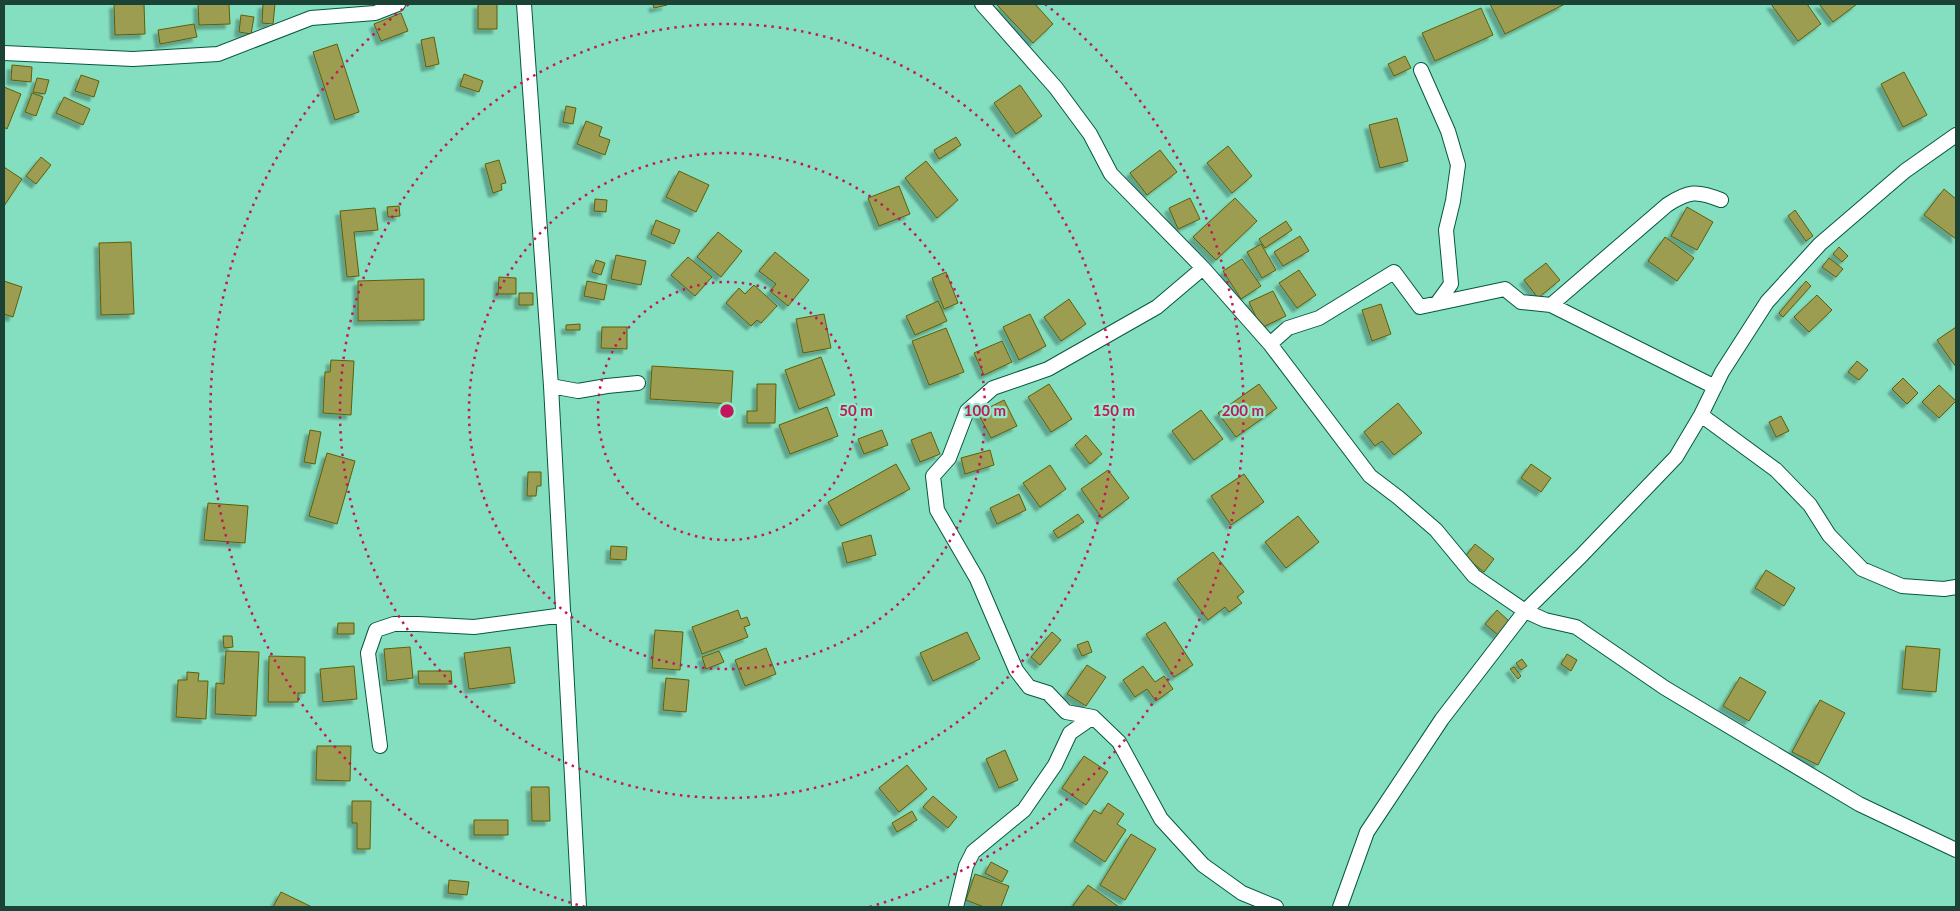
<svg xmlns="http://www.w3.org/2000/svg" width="1960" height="911" viewBox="0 0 1960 911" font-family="Lato,sans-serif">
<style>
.building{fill:#9c9d51;stroke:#5f5f06;filter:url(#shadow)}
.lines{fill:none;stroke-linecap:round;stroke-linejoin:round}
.minor-casing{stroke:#045743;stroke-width:16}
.minor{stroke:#fff;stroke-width:14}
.ring{fill:none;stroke:#c2185b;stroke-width:2.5;stroke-dasharray:2.5 5}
.centre{fill:#c2185b;stroke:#91edcc;stroke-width:2.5}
.ring-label{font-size:15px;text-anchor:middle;font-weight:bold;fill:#c2185b;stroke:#91edcc;stroke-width:4.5;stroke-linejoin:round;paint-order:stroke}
</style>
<defs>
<filter id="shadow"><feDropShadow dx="-4.5" dy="4.5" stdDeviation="1" flood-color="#0004"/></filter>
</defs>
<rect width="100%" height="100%" fill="#84dfc0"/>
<path class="building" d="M114,4h30l1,30 -30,1z
M198,4h31l1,20 -31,1z
M263,4h12l-2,20 -11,-1z
M478,4h19v25h-19z
M653,4h13l1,1 -13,3z
M996,4h39l18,20 -20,19z
M1490,4h75l-60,30z
M1771,4h36l14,20 -23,17z
M1819,4h38l-24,18z
M1481,8l12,27 -58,26 -13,-28z
M401,13l7,18 -27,10 -7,-17z
M241,15l13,2 -3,17 -12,-2z
M194,24l3,13 -37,7 -2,-14z
M434,37l5,27 -13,3 -5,-27z
M337,44l22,68 -24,8 -22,-68z
M1405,56l6,12 -17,8 -6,-12z
M12,65l20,2 -1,15 -20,-2z
M1904,72l23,43 -24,12 -22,-43z
M464,74l19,7 -4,11 -19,-6z
M81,75l18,6 -5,16 -19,-6z
M37,78l12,2 -4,14 -12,-2z
M1020,85l22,31 -26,18 -22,-31z
M4,87l17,7 -14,35 -3,-2z
M32,93l11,4 -7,19 -11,-4z
M64,97l26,12 -7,16 -27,-12z
M566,106l10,2 -3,16 -10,-2z
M1397,118l11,43 -28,7 -11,-43z
M586,121l16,6 -3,9 11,4 -5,15 -28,-11z
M956,137l5,8 -22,14 -5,-9z
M1228,146l24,30 -20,17 -25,-30z
M1160,150l17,22 -30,23 -17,-22z
M41,157l10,8 -15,19 -10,-8z
M499,160l7,23 -5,1 1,6 -9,3 -8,-29z
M926,161l32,39 -21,18 -32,-40z
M4,167l18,12 -18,27z
M679,171l30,14 -13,27 -30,-15z
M899,186l11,28 -31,12 -11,-28z
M1944,189l12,10v40l-32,-24z
M1190,198l10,21 -22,10 -9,-21z
M1235,198l22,23 -41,39 -23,-23z
M595,199l12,1 -1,12 -12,-1z
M399,206l1,10 -12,1 -1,-10z
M1687,207l26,15 -16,28 -26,-14z
M375,208l3,22 -24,2 5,44 -12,1 -7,-66z
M1795,210l18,26 -7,5 -18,-25z
M656,220l24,10 -6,14 -23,-10z
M1286,221l6,9 -27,18 -6,-9z
M718,232l24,19 -21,26 -24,-20z
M1300,236l9,15 -26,15 -9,-14z
M1665,237l29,21 -17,23 -29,-20z
M131,242l3,72 -33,1 -2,-72z
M1261,244l15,26 -14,8 -15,-26z
M1839,247l9,9 -6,6 -9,-8z
M775,252l34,28 -21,26 -18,-15 6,-7 -17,-13z
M616,255l30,6 -5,24 -30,-6z
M688,257l24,20 -17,19 -24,-21z
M1829,258l14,11 -7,8 -14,-10z
M1242,259l19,27 -20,13 -18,-28z
M596,260l9,3 -4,12 -9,-3z
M1546,263l14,17 -22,18 -14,-18z
M1299,270l17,25 -19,13 -18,-25z
M946,272l12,31 -14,6 -12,-31z
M499,277l17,1v16h-18z
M424,279v41l-66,1v-40z
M4,281l18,6 -9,30 -9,-3z
M587,281l20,4 -3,15 -20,-4z
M1806,281l5,5 -28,31 -4,-4z
M754,285l23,21 -16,17 -4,-3 -6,6 -25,-23 13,-15 6,6z
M1273,291l13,25 -25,12 -12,-26z
M519,293h14v12h-14z
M1817,295l15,15 -23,22 -15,-15z
M1069,299l17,25 -25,17 -17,-24z
M938,301l9,20 -32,14 -9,-19z
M1381,304l10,30 -19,7 -10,-31z
M824,314l7,34 -28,5 -7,-34z
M1030,314l16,32 -27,14 -16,-33z
M580,324v6h-14v-5z
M602,327h25v22l-26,-1z
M1956,327v40l-19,-27z
M946,328l18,44 -35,13 -17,-44z
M1002,341l10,21 -28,13 -10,-22z
M821,357l14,38 -36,14 -14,-39z
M331,360l23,1 -3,54 -28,-2 2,-41h5z
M1857,361l11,9 -9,10 -11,-8z
M652,366l81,5 -2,33 -81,-5z
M1903,378l15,15 -11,11 -15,-15z
M757,384h19l-1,39h-28v-12h10z
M1049,384l23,35 -21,13 -23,-35z
M1259,384l18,24 -41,29 -18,-24z
M1939,385l17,16 -17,17 -17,-16z
M1004,400l13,26 -26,12 -13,-25z
M1398,403l24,30 -28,22 -12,-14 -7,5 -11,-14z
M827,407l11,29 -48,18 -11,-29z
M1201,410l22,29 -29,21 -22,-29z
M1781,416l8,15 -13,6 -7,-15z
M310,430l11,2 -6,32 -11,-2z
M882,430l6,15 -24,9 -6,-15z
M931,432l9,22 -20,8 -9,-22z
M1086,435l16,19 -12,10 -15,-19z
M990,450l4,15 -29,9 -4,-16z
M327,453l28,8 -18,63 -28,-8z
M896,464l14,25 -69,37 -13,-24z
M1531,464l20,14 -10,14 -20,-14z
M1050,465l16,24 -26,18 -17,-24z
M1108,470l21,28 -27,20 -21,-29z
M528,472h13v14h-4l-1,10h-9z
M1244,474l20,28 -33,23 -20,-29z
M1019,494l7,16 -29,14 -7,-16z
M208,503l40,3 -3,37 -41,-3z
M1078,514l6,8 -26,16 -5,-7z
M1298,516l21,26 -33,26 -21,-26z
M871,535l5,20 -29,8 -5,-20z
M1475,544l19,15 -10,13 -19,-15z
M611,546l16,1 -1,13 -16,-1z
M1213,552l31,40 -7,5 5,6 -13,9 -4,-5 -17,13 -31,-41z
M1766,570l29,18 -11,18 -29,-18z
M738,610l3,9 6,-2 3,8 -6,2 4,10 -46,17 -10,-27z
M1497,610l13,12 -12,13 -13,-11z
M1165,622l28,43 -19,12 -28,-43z
M338,623h16v11h-17z
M655,630l28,2 -3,38 -28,-2z
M967,632l13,27 -47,22 -13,-28z
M1052,632l9,8 -21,25 -9,-8z
M223,636h9l1,11 -9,1z
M1088,641l4,11 -10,4 -5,-11z
M1906,646l34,3 -4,43 -34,-3z
M410,647l3,31 -26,3 -3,-32z
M510,647l5,36 -46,6 -5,-36z
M766,648l10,26 -31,12 -10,-26z
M226,651l33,1 -3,64 -41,-2 1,-31 8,1z
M719,651l5,11 -18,7 -4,-12z
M1567,654l10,6 -6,11 -10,-7z
M269,656l36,1v36h-7v9h-30z
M1522,659l5,7 -6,4 -5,-7z
M1087,665l19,12 -20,29 -19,-12z
M354,666l3,33 -34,3 -3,-33z
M1143,666l12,16 9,-6 9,13 -17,12 -9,-12 -12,8 -12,-17z
M1514,667l7,9 -3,3 -8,-10z
M418,671h33l1,13h-33z
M187,672l12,1 -1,8h10l-2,38 -30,-2 2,-37h9z
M1740,677l26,15 -17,29 -26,-15z
M666,678l23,2 -3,32 -23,-2z
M1820,700l25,13 -27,52 -26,-13z
M317,746h34l-1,35 -34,-1z
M1005,750l13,30 -19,8 -13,-29z
M1084,756l24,16 -22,33 -24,-17z
M907,765l20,24 -28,23 -20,-24z
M531,787h18l1,34h-18z
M933,796l24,21 -9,11 -25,-21z
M352,801h19l-1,48h-13v-26h-5z
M1108,803l16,11 -7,10 9,6 -21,32 -31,-21 20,-31 7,4z
M912,811l5,9 -20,12 -5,-9z
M474,820h34v15h-34z
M1131,834l25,15 -31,51 -25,-15z
M991,862l17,9 -6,11 -17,-9z
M975,874l34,12 -8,21h-17l-18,-7z
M449,880l20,2 -2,13 -19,-2z
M1088,885l31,22h-47z
M281,892l31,15h-39z"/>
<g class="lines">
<defs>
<path id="minor" d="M524,4l27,382 28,521
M982,4l74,84 34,46 21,40 92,94 67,76 100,132 29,22 37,32 38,46 51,35 20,9 31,7 89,61 194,116 97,46
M4,53l129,6 85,-5 93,-36 64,-5 23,-9
M1421,70l27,61 10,34 -5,36 -7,29 5,54 -13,18
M1203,268l-46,39 -109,62 -55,19 -26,23 -18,47 -16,18 4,34 40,69 39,91 13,17 19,6 18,19 27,5 26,25 42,77 42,46 39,28 34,14
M1551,305l116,-100c21,-14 30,-15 54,-5
M1270,344l18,-16 31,-10 75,-46 26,35 85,-18 16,13 30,3 164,82
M551,386l27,5 29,-5 31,-3
M1701,415l75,55 34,35 19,30 33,34 40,17 42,3 12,-2
M380,746l-12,-93 8,-23 18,-6h24l56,3 90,-12
M956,907l10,-41 7,-14 51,-42 31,-45 15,-32 23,-16
M1340,907l27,-75 75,-113 83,-108 56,-55 95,-99 25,-42 21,-43 45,-70 53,-58 85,-73 51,-36"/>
</defs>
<use href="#minor" class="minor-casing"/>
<use href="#minor" class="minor"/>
</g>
<g class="ring">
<circle cx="727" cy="411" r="129"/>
<circle cx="727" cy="411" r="258"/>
<circle cx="727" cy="411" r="387"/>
<path d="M585 907A516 516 0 0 1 409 4M1045 4A516 516 0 0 1 869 907"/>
</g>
<circle cx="727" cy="411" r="8" class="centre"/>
<g class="ring-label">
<text x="856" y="416">50 m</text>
<text x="985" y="416">100 m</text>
<text x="1114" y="416">150 m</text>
<text x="1243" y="416">200 m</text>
</g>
<rect width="1960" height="911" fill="none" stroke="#1b4235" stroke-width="10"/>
</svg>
